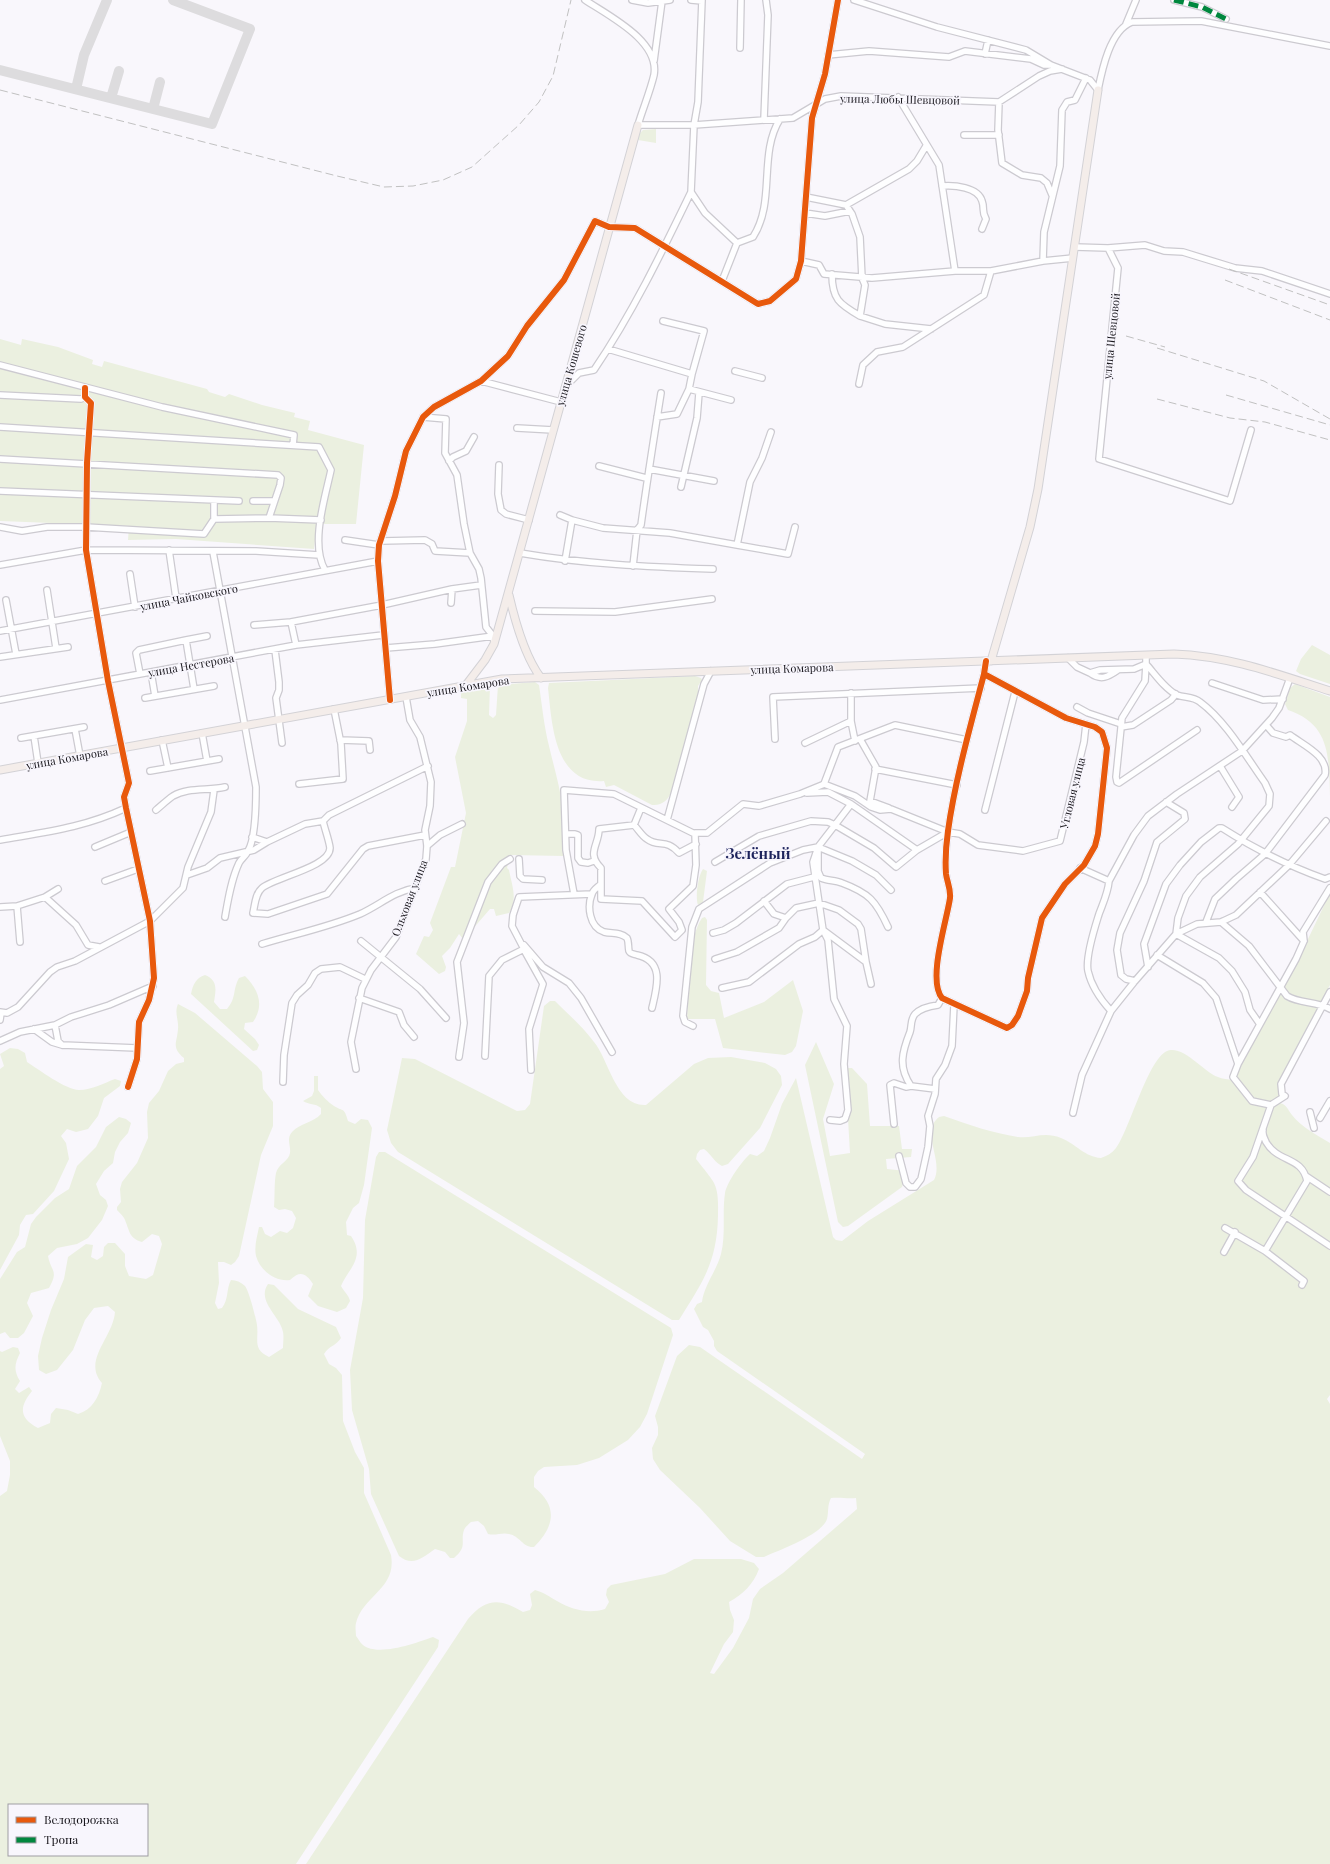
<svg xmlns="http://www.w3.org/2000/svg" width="1330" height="1864" viewBox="0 0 1330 1864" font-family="'Playfair Display',serif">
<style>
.green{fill:#ebf0e0;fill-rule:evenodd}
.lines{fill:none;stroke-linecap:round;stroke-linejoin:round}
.taxiway{stroke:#dddcde;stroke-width:10}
.minor-casing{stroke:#cccad0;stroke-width:8}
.major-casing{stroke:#d3d2d6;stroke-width:9}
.minor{stroke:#fefeff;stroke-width:5.5}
.major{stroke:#f4edea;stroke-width:7}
.rail{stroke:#c1c1c1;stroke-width:1;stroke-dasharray:8 4;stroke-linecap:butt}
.quiet{stroke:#00873e;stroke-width:5;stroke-dasharray:10 5;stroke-linecap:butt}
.cycleway-casing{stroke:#f8f6fd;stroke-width:8}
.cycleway{stroke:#e8590c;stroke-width:6}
.labels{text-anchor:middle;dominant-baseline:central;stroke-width:3.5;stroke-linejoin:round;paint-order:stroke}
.street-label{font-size:11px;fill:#19171d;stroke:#f8f6fd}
.district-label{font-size:15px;font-weight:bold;fill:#1d235c;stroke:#f8f6fd}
</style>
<rect width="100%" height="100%" fill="#f9f7fc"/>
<path class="green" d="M656,129v14l-18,-3 1,-6 4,-4z
M0,339l21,6 1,-6 36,8 35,13 -1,4 10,3 2,-6 103,28 2,3 16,5 4,-3 33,11 33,8 -1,4 16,4 -2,9 56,15 -8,79h-39l-3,25 -138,-10 -48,1 1,-14 -129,-5z
M1312,645l18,10v29l-30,-10 -4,-3 5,-12z
M695,676l6,2 1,2 -4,6v11l-26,94c-4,9 -10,15 -20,14l-38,-20 -8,2 -2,-6c-50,4 -52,-58 -56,-93l1,-5z
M535,682l4,3c3,20 5,41 10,61 7,30 17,59 14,91l2,3 -1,16 -54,-1 -3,13 2,2c3,16 9,29 0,43l-13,3 -2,-7h-4l-25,29 -2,1 -4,-5 -9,14 -8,8 4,11 -1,4 -6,3 -23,-20 8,-18 5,1 4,-7 -3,-7 21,-56h4l11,-54 -11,-56 12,-36v-22l-6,-1v-8l29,-4 -1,29 4,3 3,-3 2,-30z
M1295,684l35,13v100c-1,-41 0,-73 -42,-87l-3,-6 5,-16z
M703,869l4,2 -4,31 -5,3c-3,-8 0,-29 5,-36z
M1330,893v92l-52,98 4,11 -3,9c8,1 8,6 13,12 9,12 25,20 38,28v252l-3,4 3,5v460h-1024l162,-245c18,-21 32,-21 55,-7l7,-2 2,-5 -2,-11 5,-4c8,2 15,7 22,11 15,9 32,13 48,8l4,-7 -3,-7 1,-6 4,-4 54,-11 29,-15h47l13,4 5,6c-6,16 -16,25 -30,33l1,8 4,10 -1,12 -9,12 -14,29 4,1 19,-26 16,-30 4,-19 7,-10 23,-16 74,-64 -1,-11c-9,1 -15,-1 -25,0 -4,8 -2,13 -4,21 -5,16 -48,31 -63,38h-8l-26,-16 -30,-33 -40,-38 -7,-11 -1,-11 6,-13v-8l-3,-11 22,-60 12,-11 11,2 162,112 3,-5 -148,-103 -3,-5v-5l-6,-11 -5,-3 -9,-18 3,-5 5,-2c2,-17 15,-32 19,-48 5,-20 1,-41 4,-61 2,-11 17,-32 25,-39l7,2 7,-5 6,-13 12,-34 14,-26 37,159 3,3 6,1 26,-20 66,-41c10,-19 -14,-48 5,-63l5,-1c25,9 49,17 74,21 14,2 26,-6 43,1 15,6 24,19 40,20 6,-2 11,-5 15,-10 14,-18 34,-98 55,-98 16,-1 33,22 47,27 4,2 10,2 15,3l64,-118z
M705,917l2,3 -1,65 5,6 8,2 5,25 40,-16 29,-22 10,31 -7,35 -4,6 -7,3 -62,-7 -8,-29h-28c2,-27 0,-80 15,-101z
M205,975c13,5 11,15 9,27l6,7h7c10,-12 5,-18 12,-31l6,-2c13,13 20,29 8,46l-8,1 -1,6 11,10 4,6 -2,5 -4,1 -62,-57c2,-10 5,-16 14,-19z
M550,1001h5c13,13 28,26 39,41 15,18 22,65 52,63l48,-41 14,-6 23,-1 34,6 11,6 5,7 1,9 -22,43 -32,36 -6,2c-8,-4 -10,-11 -18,-17l-4,1 -3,4 -1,5c4,5 17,21 18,24 5,10 4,23 4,33 -1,47 -16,67 -39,104h-7l-274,-168 -7,-9 -4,-13 15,-72 13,1 102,52 8,-1 5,-6 14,-98z
M178,1004l17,9 62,53 5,6 1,17 10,13v24l-12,29 -22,101 -4,6 -4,3 -7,-3h-6l1,21 -4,20 3,6 4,-1c7,-9 4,-19 9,-28 5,0 10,2 14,6 4,5 11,32 12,39 2,15 -5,24 12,32l14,-9c0,-5 1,-11 0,-16 -2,-15 -27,-31 -15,-48l6,1 24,24 38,18 5,11c-5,8 -11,7 -17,16l5,10 7,4 6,7 1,46 12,31 9,16v25l27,62c6,34 -28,40 -35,68 -1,4 0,9 0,13 2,2 4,7 7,9 15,12 53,-2 70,-8l6,3 -1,7 -142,217h-296v-368l7,-5 3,-16v-14l-10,-25v-85l2,1 11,-5 5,1 2,5c-5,10 -7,17 0,28l-5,8 4,4 10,-6 3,4c-13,16 -13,27 6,37l12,-5 1,-9 5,-6 12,2 10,4c14,-4 21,-17 24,-31 -20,-23 11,-45 13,-71l-7,-6 -14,2 -9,12 -12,30 -16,20 -11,4 -7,-4 -1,-14 4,-18 9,-28 13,-31 4,-22 18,-13 7,1 -2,12 6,3 6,-4 1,-9 4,-4h7l10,11v12l4,10 17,3 7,-4 9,-31 -3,-8 -7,-2 -10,8c-13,-4 -12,-10 -17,-22 -1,-3 -5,-7 -8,-10v-3l4,-5 -1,-13 2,-7 15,-19 11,-25 -1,-26 2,-9 10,-12 9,-20 8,-7 8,-2v-4c-13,-11 -7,-15 -6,-29 1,-9 -4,-16 0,-25zM9,1805h138v50h-138z
M816,1042l18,42 -11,35 7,37 20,-3 -5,-85h7l15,16 3,42h29l3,23h10l-1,8 -25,2 1,10 19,2 -4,16 -54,39 -5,1 -5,-5 -33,-157z
M10,1048l8,1 7,4 2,9c11,7 39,28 52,28 13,0 25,-7 36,-11l6,2 -1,5 -16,12 -6,18 -10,13 -12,3 -9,-3 -6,7 5,7 3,16 -15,32 -21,23 -7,1 -6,10 -1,10 -19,35v-201l4,-3 -4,-12z
M314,1076h4v14c4,6 10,12 16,16 10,6 10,1 14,15l7,3 6,-5 7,1 4,8 -8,57 -5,18 -6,5 -7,14 1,13 4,1c15,22 -3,33 -10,50 3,6 8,9 9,15l-4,7 -9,4 -19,-6 -10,-10 5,-12c-7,-11 -13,-14 -23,-4 -14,2 -30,-9 -34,-24 -2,-10 1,-19 3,-29h3l3,7 6,3 9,-6 7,2 6,-5 3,-10 -4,-7 -7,-2 -6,1 -5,-3c1,-11 0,-24 2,-34 2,-9 13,-12 14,-20 1,-8 -4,-14 2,-21 8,-9 21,-9 29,-18v-6c-6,-5 -12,-3 -18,-7l9,-5 2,-5z
M119,1117l7,2 5,4 -3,10 -8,9 -5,10 -2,11 -9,8 -8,13 4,11 6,5 2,6 -6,14 -14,18 -11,6 -20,4 -9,8c3,16 11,14 1,32l-18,5 -4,10 6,13 -9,17 -6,5h-8l-5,-6 -5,2v-55l17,-27 8,-5 6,-23 5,-7 19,-19 14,-9 8,-23 19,-19 10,-20z
M379,1152h6l286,176 2,7 -26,79 -7,13 -12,13 -29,18 -22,7 -33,2 -6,4 -4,6v10c24,19 21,39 0,60 -11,1 -14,-11 -25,-13 -7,-2 -13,2 -21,0l-4,-8 -6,-5 -7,1c-2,2 -6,5 -7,8 -4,12 4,16 -10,28h-4l-5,-6 -10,-3c-13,9 -22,18 -36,7l-28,-62 -2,-25 -17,-59 -2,-40 13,-72 2,-78 11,-63z"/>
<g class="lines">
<path class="taxiway" d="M0,70l212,54 38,-95 -77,-29
M76,89l8,-34 23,-55
M111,98l8,-27
M153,109l7,-27"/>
<defs>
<path id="minor" d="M585,0c24,16 75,41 69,75 -4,17 -11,33 -16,50h56l99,-7 32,-19 16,-3 158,6 40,-26 11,-5 12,-2
M632,0l16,3 22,-3
M691,0l11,1
M702,0l-4,102 -4,23 -3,67 14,21 32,30
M854,0l83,27 89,23 25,15 39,15 8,10
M1174,0l28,7 24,12
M1126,24l10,-24
M740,48l1,-48
M985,54l3,-14
M828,55l41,-4 80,6 16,-6 66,8 13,6h7
M654,61l8,-60
M1098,90c4,-20 12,-60 34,-68l69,-1 129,25
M898,97l41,68 16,106h36
M999,102l-1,28 4,33 20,12 19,3 6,5 5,12
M764,119l4,-104 -2,-15
M964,135h35
M942,186c12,-1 36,1 40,15 3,8 -1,9 4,18l-4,10
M806,197l40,8 63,-36 8,-8 9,-15
M846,205l6,9 8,23 2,41 3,7 -5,31 25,8 46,5
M805,213l20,3 25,-5
M1075,247l33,1 10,20 -19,191 131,42 21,-71
M1108,248l37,-3 19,6 19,1 52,16 27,3 68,23
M801,261l18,4 5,9 48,4 83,-7
M1043,261l1,-29 16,-66 2,-56 5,-8 8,-2 11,-22
M832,274c0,25 7,30 28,42
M722,281l15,-38 16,-6c23,-35 5,-83 27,-118
M663,321l41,10 -12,43
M608,349l84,25 -3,15 42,11
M0,365l162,42 132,28 -1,10
M735,371l27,7
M481,381l80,21
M859,384l4,-19 14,-13 26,-5 81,-52 7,-24 52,-10 30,-3
M565,387l14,-14 15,-3c38,-56 68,-118 97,-178
M85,388v9l6,6 -4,60 -1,87 22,131 21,102 -5,14 2,11 24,113 4,57 -5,22 -10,22 -2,37 -9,28
M0,395l81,4 4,-2
M423,417l23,2 -1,34 12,22 7,49 6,29 9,16 2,9 5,49 7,9 1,6
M657,417l20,-3 12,-25
M0,427l319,20 12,23c-6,28 -21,74 -6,100
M517,428l36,2
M0,459l278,16 3,3 -1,7 -11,33 -55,1 -10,15 -118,-7h-39l-25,4 -22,-4
M449,461l4,-4 13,-6 8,-14
M499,465l-1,29 3,16 5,4 23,6
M599,466l47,12
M649,469l65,12
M681,487l16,-69 2,-25
M0,491l239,10
M253,501h21
M560,515l12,5
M269,518l52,2
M214,519v-19
M345,540l34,5
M382,541l43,-1 7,4 3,7 35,2
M737,545l51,9 7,-27
M169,550l7,48
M213,552l43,235c0,15 0,51 -8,64 -2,5 -7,8 -9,12 -8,17 -11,37 -14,54
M520,553c64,11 128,14 193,16
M565,561l7,-41 31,8 67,5 67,12 13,-63 12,-24 9,-26
M0,565l86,-15 170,1 63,4
M633,566l4,-36 4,-5c6,-44 13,-88 20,-132
M130,574l5,33
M47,590l9,58
M6,600l10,54
M451,603l1,-14
M535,611l80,1 97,-13
M291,622l5,23
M254,625l37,-3 91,-17 70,-16 29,-4
M0,631l378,-70
M186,640l21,-4
M386,648l49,-4 58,-8
M275,650l4,32v8l-3,8 6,45
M1146,655v9c9,10 19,25 31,31 8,3 16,1 23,7 26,19 47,56 65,81l5,11 -1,12 -31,38 -38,33 -14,19 -8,22 -2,16 43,24 13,13 13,21 5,18 9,13
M0,657l68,-10
M1068,658l9,9 13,6 10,-3 34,-1 12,-5
M1146,664l-1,17 -23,37 -6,59 1,5 2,1 78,-53
M151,672l4,24
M1090,673c11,8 18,4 28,-3
M140,674l-4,-21 3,-3 47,-10 8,49
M984,674c-13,50 -29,106 -36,157 -2,14 -3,29 -2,43 1,8 5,15 4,24 -3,22 -23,82 -8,100l65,30 5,-3 6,-9 9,-25 1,-13 14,-60 23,-34 19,-19 11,-19 3,-12 9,-86 -5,-16 -7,-5 -29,-9 -82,-44 2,-13
M1212,683l51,17 20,-1
M851,693v28l4,20
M145,698l69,-12
M0,700l296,-55 87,-10
M390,700l-12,-139 1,-16 16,-49 11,-45 17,-34 11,-10 47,-26 27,-25 19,-30 37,-46 31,-59 14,6 26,1 123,76 12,-3 26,-22 5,-18 11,-143 13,-44 13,-74
M1077,707l11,6 33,11
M1121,727l12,-2 38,-25 5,-6
M75,729l5,27
M202,733l5,28
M34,736l4,27
M21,738l63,-11
M775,739l-2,-42 208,-9
M860,739l16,28 -6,34 19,7
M162,740l6,28
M340,740l29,1 1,9
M805,743l46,-22
M1220,766l19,31 -7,10
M875,769l82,16
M150,771l69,-12
M299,784l44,-5 -2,-35 -7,-35
M824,784l31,12 16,11 9,3 11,-1 57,23 12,2 18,11 45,6 37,-10 24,-99 2,-18
M851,804l66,46
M156,810c5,-4 11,-10 17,-14 15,-9 35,-5 52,-9
M985,810l30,-118
M667,820l37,-136 7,-13
M323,821c2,9 6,19 7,27 0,19 -55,29 -68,40 -7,6 -7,17 -9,25l15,1 59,-20 36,-45 5,-3 57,-11
M634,825c4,4 8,11 13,14 12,9 19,-1 32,14l17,-9
M695,833h12l36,-29 16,2 41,-12 22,-9 2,-1 14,-37 57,-22 72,15
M566,834h9l3,1v23l3,4 7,1 6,-2
M252,837l15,5 38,-18 18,-3 6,-6 99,-49
M0,840c45,-8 83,-12 126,-32
M427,846l13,-11 22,-11
M95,847l36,-15
M818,851v20l3,7c7,3 14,2 21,5 27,10 34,18 46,44
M519,859l1,17 3,3 19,1
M715,862l44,-26 52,-15 17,1 7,3 16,-21 -23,-12 -21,1
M1080,868l29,13
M187,875l20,-7 13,-10 34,-8 13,-8
M105,881l33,-12
M600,885c-2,2 -7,5 -8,9 -5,12 -3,33 12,38 9,2 16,0 23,6 2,4 1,9 2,13 1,3 5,3 8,4 28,6 20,32 15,53
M1260,892l44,49
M574,894l-8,-44 -2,-60 50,4 81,40 1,31 -3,21 -24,23 10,13 3,8 -7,7 -33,-36 -41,-2v-31c-15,-15 -2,-23 -2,-39l35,-4 7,-17
M45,897l13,-8
M764,901l10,13 12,4
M17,906l3,36
M0,907l17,-1 28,-9 31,28 12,20 11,2
M1206,922l9,-23 21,-20 29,-25 60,-79c4,-19 -22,-30 -35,-40l-4,2 -13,-4 -7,-8
M1221,922l28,24 38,50c13,8 30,5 43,13
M713,933l11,-3 12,-7 51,-39 27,-7
M361,941l59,48 26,29
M262,944c33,-10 67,-17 98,-30 20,-9 34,-23 56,-26
M524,945l19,22 26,16 12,15 31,54
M524,950l19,34 -14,45 2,41
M1157,955l46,28 13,15 22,66 -5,13 19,24 19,4
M715,959l22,-7 42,-24 7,-10 10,-10 23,-5 20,7 19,14 3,5 5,33
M1148,967l-4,-23 22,-60 14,-19 21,-23 18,-14h3c34,22 64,37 103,51l5,-2
M1135,981l-9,-2 -5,-4 -4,-25 3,-17 24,-52 13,-39 28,-23 -1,-6 -18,-11
M871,984l-5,-22 -43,-32 -10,-68 5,-15 17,-22 39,23 22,19 21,-17 31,-18
M722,988l27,-6 50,-38 16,-7 8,-7 5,10 6,59 13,27 -3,38 4,46 -3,9 -5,2 -10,-1
M1330,992l-49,92 1,10 3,2 -14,9 -18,52 -15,24 8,9 84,56
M359,998l40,14 5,13 10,12
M1111,1011c-10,-11 -20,-26 -23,-40 -3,-14 7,-44 11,-57 4,-11 9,-21 10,-33l25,-46 14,-19 29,-22 65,-43 30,-33 7,-10 11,-30
M0,1012l7,1 11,-6 32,-35 7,-5 18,-6 75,-40 33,-33 5,-21 23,-55 3,-22
M0,1020l1,-7
M55,1025l3,16 4,4
M693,1026l-8,-4 -2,-6 9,-89 7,-18 71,-46 33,-13 15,-3 34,14 24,14 15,15
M34,1029l18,13 10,3 75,3
M0,1041l20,-9 35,-7 16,-8 38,-12 44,-19
M485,1056l4,-80 13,-16 22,-11 -12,-23 1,-11 6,-18 73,-3
M459,1057l5,-34 -7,-61 31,-80 14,-18 8,-5
M1238,1064l58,-105 8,-18 -1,-9 27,-44
M356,1069l-5,-27 11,-54 9,-18 25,-33 30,-78 1,-13 -2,-16 5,-24 1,-24 -11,-45 -10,-17 -4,-23
M283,1082l1,-27 8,-52 5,-8 11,-10 7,-12 6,-4 19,-2 25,12
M935,1089l-24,-3c-13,-19 -9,-34 -1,-54 2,-6 0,-12 5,-18 6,-6 15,-8 23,-9l4,-7
M1310,1112l4,16
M1073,1113l9,-38 29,-64 24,-30 41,-47 21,-10 24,-2 15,-7 53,-50 37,-44
M1320,1118l10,-17
M894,1124l-4,-39 4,-2 12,4 5,-1
M1263,1130c-1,5 1,7 3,12 12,21 36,14 41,39l-42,70
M899,1156l7,27 4,4h5l6,-8 7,-32 2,-21 -2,-10 7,-22 1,-15 9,-14 7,-19 2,-41
M1306,1176l24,16
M1225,1228l40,23 39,30 -2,4
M1224,1252l11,-20"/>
<path id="major" d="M509,595c6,26 16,62 32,83
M991,661l39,-134 8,-38 60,-399
M466,685l19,-25 9,-16 144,-519
M0,770l502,-91 672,-25c56,2 103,20 156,37"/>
</defs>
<use href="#minor" class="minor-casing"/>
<use href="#major" class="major-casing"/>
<use href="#minor" class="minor"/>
<use href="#major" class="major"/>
<path class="rail" d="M0,90l337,86 47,11 29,-1 30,-6 29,-13 47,-42 20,-23 14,-26 18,-76
M1229,269l101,36
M1225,280l105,40
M1126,336l39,11
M1157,348l107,33 66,38
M1226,395l104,30
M1157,399l73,19 35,4 65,18"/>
<path class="quiet" d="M1174,0l28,7 24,12"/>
<defs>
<path id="cycleway" d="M85,388v9l6,6 -4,60 -1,87 22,131 21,102 -5,14 2,11 24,113 4,57 -5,22 -10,22 -2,37 -9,28
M984,674c-13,50 -29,106 -36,157 -2,14 -3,29 -2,43 1,8 5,15 4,24 -3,22 -23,82 -8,100l65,30 5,-3 6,-9 9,-25 1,-13 14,-60 23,-34 19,-19 11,-19 3,-12 9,-86 -5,-16 -7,-5 -29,-9 -82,-44 2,-13
M390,700l-12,-139 1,-16 16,-49 11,-45 17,-34 11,-10 47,-26 27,-25 19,-30 37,-46 31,-59 14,6 26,1 123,76 12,-3 26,-22 5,-18 11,-143 13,-44 13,-74"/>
</defs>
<use href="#cycleway" class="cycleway-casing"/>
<use href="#cycleway" class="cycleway"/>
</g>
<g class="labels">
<g class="street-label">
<text transform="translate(900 99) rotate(1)">улица Любы Шевцовой</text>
<text transform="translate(1111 336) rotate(-84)">улица Шевцовой</text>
<text transform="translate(571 365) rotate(-74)">улица Кошевого</text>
<text transform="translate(189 597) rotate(-11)">улица Чайковского</text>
<text transform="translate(191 665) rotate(-10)">улица Нестерова</text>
<text transform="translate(792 668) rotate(-2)">улица Комарова</text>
<text transform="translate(468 686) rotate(-9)">улица Комарова</text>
<text transform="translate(67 758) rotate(-10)">улица Комарова</text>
<text transform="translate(1072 793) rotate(-76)">Угловая улица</text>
<text transform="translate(409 898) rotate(-69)">Ольховая улица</text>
</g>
<g class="district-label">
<text x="758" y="853">Зелёный</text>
</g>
</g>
<rect x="8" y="1804" width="140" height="52" fill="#f8f6fd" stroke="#9f9da3"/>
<rect x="16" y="1817" width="20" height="6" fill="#e8590c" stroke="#9f9da3"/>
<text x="44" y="1824" font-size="12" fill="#19171d">Велодорожка</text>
<rect x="16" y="1837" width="20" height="6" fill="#00873e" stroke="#9f9da3"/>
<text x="44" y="1844" font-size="12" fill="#19171d">Тропа</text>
</svg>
